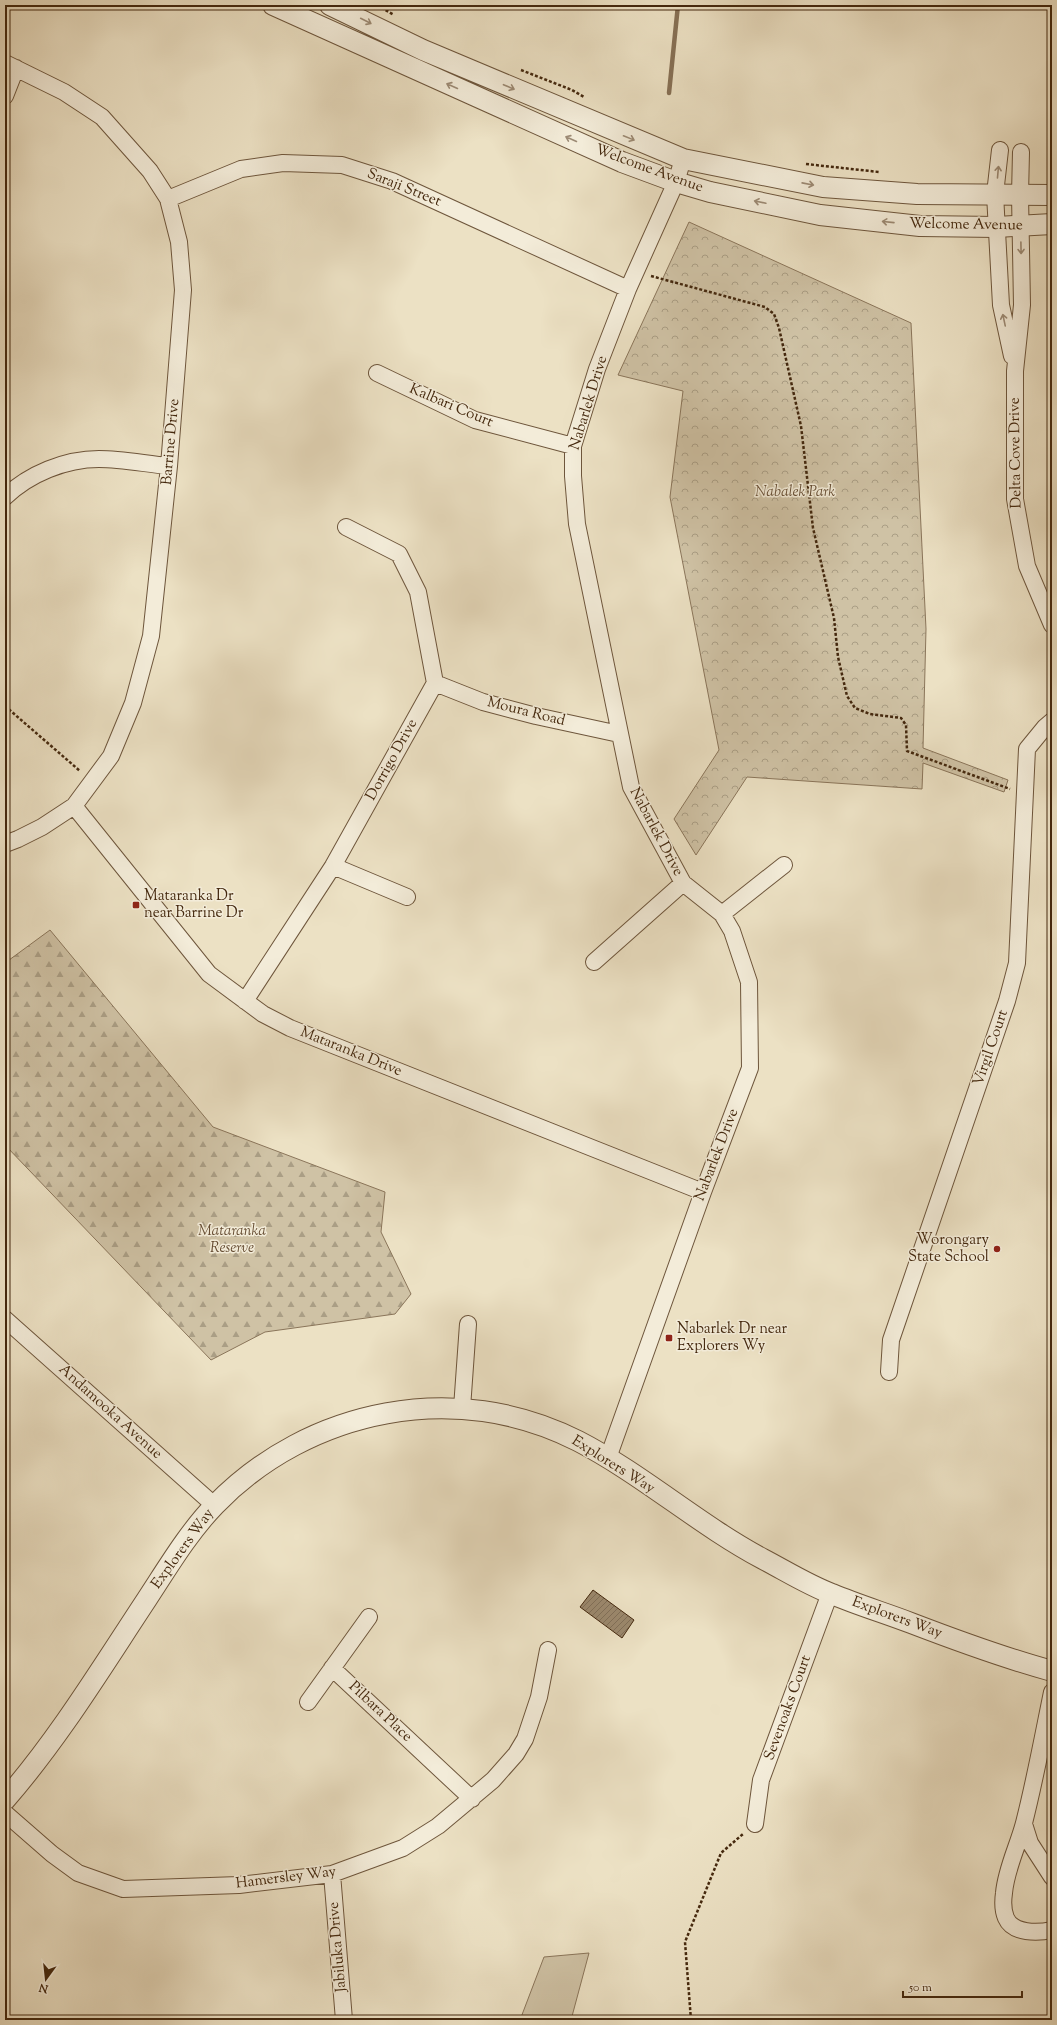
<svg xmlns="http://www.w3.org/2000/svg" width="1057" height="2025" viewBox="0 0 1057 2025" font-family="'Sorts Mill Goudy',serif">
<style>
.green{fill:#cfc2a5;stroke:#8a755a}
.forest{fill:url(#forest-firs);stroke:#8a755a}
.park{fill:url(#park-crowns);stroke:#8a755a}
.lines{fill:none;stroke-linecap:round;stroke-linejoin:round}
.stream{stroke:#877156;stroke-width:4.5}
.building{fill:url(#building-hatch);stroke:#44280e}
.minor-casing{stroke:#6e563c;stroke-width:18}
.tertiary-casing{stroke:#6e563c;stroke-width:22}
.path{stroke:#44280e;stroke-width:2.5;stroke-dasharray:3 2;stroke-linecap:butt}
.minor{stroke:#f3ecd9;stroke-width:16}
.tertiary{stroke:#f3ecd9;stroke-width:20}
.oneway{stroke:#9c8a74}
.poi-dot{fill:#8f2418;stroke:#f3ecd9;stroke-width:1.5}
.labels{text-anchor:middle;dominant-baseline:central;stroke-width:3;stroke-linejoin:round;paint-order:stroke}
.street-label{font-size:15px;fill:#44280e;stroke:#f3ecd9}
.park-label{font-size:15px;font-style:italic;fill:#674e34;stroke:#f3ecd9}
.poi-label{font-size:15px;fill:#44280e;stroke:#f3ecd9;text-anchor:start}
</style>
<defs>
<pattern id="forest-firs" width="22" height="20" patternUnits="userSpaceOnUse"><rect width="22" height="20" fill="#cfc2a5"/><path d="M5 1l3.5 6h-7zM16 11l3.5 6h-7z" fill="#aa9e85"/></pattern>
<pattern id="park-crowns" width="20" height="18" patternUnits="userSpaceOnUse"><rect width="20" height="18" fill="#cfc2a5"/><path d="M2 6a3 3 0 1 1 6 0M12 15a3 3 0 1 1 6 0" fill="none" stroke="#aa9e85"/></pattern>
<pattern id="building-hatch" width="6" height="6" patternUnits="userSpaceOnUse"><rect width="6" height="6" fill="#9b886d"/><path d="M-1 1l2-2M0 6l6-6M5 7l2-2" fill="none" stroke="#806f58"/></pattern>
</defs>
<rect width="100%" height="100%" fill="#ece1c4"/>
<filter id="stains"><feTurbulence type="fractalNoise" baseFrequency=".005" numOctaves="4"/><feColorMatrix values="0 0 0 0 .2 0 0 0 0 .09 0 0 0 0 .02 0 0 0 .5 -.17"/></filter>
<radialGradient id="worn" r=".72"><stop offset=".6" stop-color="#630" stop-opacity="0"/><stop offset="1" stop-color="#630" stop-opacity=".3"/></radialGradient>
<path class="green" d="M589,1953l-18,67h-51l24,-63z"/>
<path class="forest" d="M50,930l163,197 172,65 -4,40 30,62 -16,20 -130,18 -54,28 -206,-215v-182z"/>
<path class="park" d="M689,222l222,101 15,306 -3,119 85,32 -4,12 -81,-29 -1,26 -175,-12 -51,78 -22,-36 45,-69 -49,-253 13,-106 -65,-16z"/>
<g class="lines">
<path class="stream" d="M669,93l9,-88"/>
</g>
<path class="building" d="M593,1590l41,30 -12,18 -42,-31z"/>
<g class="lines">
<defs>
<path id="minor" d="M5,63l59,29 38,25 48,54 18,28 11,43 4,48 -14,176 -18,170 -18,67 -22,53 -37,50 -32,21 -24,12 -13,5
M5,96l11,-28
M1000,150l-5,44 6,111 11,51
M1021,152l-1,43 2,110 -7,66v128l12,67 25,59
M168,199l73,-30 42,-6 59,2 50,16 236,108
M377,373l98,47 98,26
M5,497c24,-23 60,-38 94,-38 23,0 47,5 70,7
M435,683l48,19 53,14 83,18
M74,806l135,168 54,40 27,14 413,164
M333,866l74,31
M722,914l62,-49
M594,962l89,-79
M245,1001l88,-135 102,-183 -17,-91 -19,-38 -53,-27
M5,1319l209,186
M889,1372l2,-32 116,-339 10,-38 10,-214 18,-22 7,-6
M462,1408l6,-84
M608,1458l95,-266 47,-124 -1,-86 -17,-51 -10,-17 -39,-31 -52,-96 -54,-263 -4,-48v-30l24,-77 31,-80 48,-107 7,-23
M332,1668l140,131
M1052,1692c-9,44 -17,88 -28,131 -6,23 -18,46 -20,70 -1,7 -1,18 2,25 7,16 32,15 46,12
M308,1702l61,-85
M5,1813l47,41 26,19 45,16 116,-4 93,-11 71,-26 35,-22 55,-46 23,-26 9,-15 14,-42 9,-47
M755,1824l6,-44 69,-187
M1024,1824l6,19 22,34
M332,1874l12,146"/>
<path id="tertiary" d="M273,5l349,157 54,20 34,10 110,23 100,11 77,1 55,-3
M330,5l93,45 260,109 140,28 94,7 135,1
M5,1800c54,-62 97,-133 142,-201 21,-32 41,-66 68,-94 94,-97 242,-126 363,-64 64,33 121,84 185,118 23,12 45,26 69,35 26,11 53,19 79,29 47,18 93,35 141,48"/>
</defs>
<use href="#minor" class="minor-casing"/>
<use href="#tertiary" class="tertiary-casing"/>
<path class="path" d="M377,5l17,10
M521,70l51,20 12,7
M806,164l73,8
M651,276l114,31 9,7 5,14 22,98 12,102 21,90 4,39 9,39 8,12 15,6 31,4 5,7 1,26 103,38
M5,706l75,65
M691,2020l-6,-78 36,-89 22,-19"/>
<use href="#minor" class="minor"/>
<use href="#tertiary" class="tertiary"/>
</g>
<defs><path id="oneway-shaft" d="M-6 0H5M1.5-3L5.5 0L1.5 3" fill="none" stroke-width="1.6" stroke-linecap="round" stroke-linejoin="round"/></defs>
<g class="oneway">
<use href="#oneway-shaft" transform="translate(366 21) rotate(27)"/>
<use href="#oneway-shaft" transform="translate(452 86) rotate(-156)"/>
<use href="#oneway-shaft" transform="translate(509 87) rotate(23)"/>
<use href="#oneway-shaft" transform="translate(629 138) rotate(22)"/>
<use href="#oneway-shaft" transform="translate(571 139) rotate(-156)"/>
<use href="#oneway-shaft" transform="translate(998 172) rotate(-85)"/>
<use href="#oneway-shaft" transform="translate(808 184) rotate(11)"/>
<use href="#oneway-shaft" transform="translate(760 202) rotate(-168)"/>
<use href="#oneway-shaft" transform="translate(888 222) rotate(-174)"/>
<use href="#oneway-shaft" transform="translate(1021 248) rotate(89)"/>
<use href="#oneway-shaft" transform="translate(1004 320) rotate(-102)"/>
</g>
<g class="poi-dot">
<rect x="132" y="901" width="8" height="8" rx="2"/>
<circle cx="997" cy="1249" r="4"/>
<rect x="665" y="1334" width="8" height="8" rx="2"/>
</g>
<g class="labels">
<g class="street-label">
<text transform="translate(649 169) rotate(20)">Welcome Avenue</text>
<text transform="translate(404 188) rotate(22)">Saraji Street</text>
<text transform="translate(966 225) rotate(1)">Welcome Avenue</text>
<text transform="translate(589 403) rotate(-73)">Nabarlek Drive</text>
<text transform="translate(451 406) rotate(23)">Kalbari Court</text>
<text transform="translate(171 442) rotate(-85)">Barrine Drive</text>
<text transform="translate(1016 453) rotate(-91)">Delta Cove Drive</text>
<text transform="translate(526 712) rotate(14)">Moura Road</text>
<text transform="translate(392 760) rotate(-61)">Dorrigo Drive</text>
<text transform="translate(656 832) rotate(62)">Nabarlek Drive</text>
<text transform="translate(991 1048) rotate(-71)">Virgil Court</text>
<text transform="translate(351 1052) rotate(22)">Mataranka Drive</text>
<text transform="translate(717 1155) rotate(-69)">Nabarlek Drive</text>
<text transform="translate(110 1412) rotate(42)">Andamooka Avenue</text>
<text transform="translate(613 1465) rotate(32)">Explorers Way</text>
<text transform="translate(183 1549) rotate(-54)">Explorers Way</text>
<text transform="translate(897 1618) rotate(20)">Explorers Way</text>
<text transform="translate(788 1708) rotate(-70)">Sevenoaks Court</text>
<text transform="translate(380 1712) rotate(43)">Pilbara Place</text>
<text transform="translate(286 1878) rotate(-7)">Hamersley Way</text>
<text transform="translate(338 1947) rotate(-95)">Jabiluka Drive</text>
</g>
<g class="park-label">
<text x="795" y="492">Nabalek Park</text>
<text x="232" y="1231">Mataranka<tspan x="232" dy="17">Reserve</tspan></text>
</g>
<g class="poi-label">
<text x="144" y="896">Mataranka Dr<tspan x="144" dy="17">near Barrine Dr</tspan></text>
<text x="989" y="1240" text-anchor="end">Worongary<tspan x="989" dy="17">State School</tspan></text>
<text x="677" y="1329">Nabarlek Dr near<tspan x="677" dy="17">Explorers Wy</tspan></text>
</g>
</g>
<rect width="1057" height="2025" fill="none" stroke="#ece1c4" stroke-width="20"/>
<rect x="6" y="6" width="1045" height="2013" fill="none" stroke="#44280e" stroke-width="2"/>
<rect x="10" y="10" width="1037" height="2005" fill="none" stroke="#44280e"/>
<g transform="translate(46 1979) rotate(195)" stroke="#f3ecd9" stroke-width="3" paint-order="stroke">
<path d="M0-3L7 15L0 10L-7 15Z" fill="#44280e"/>
<text y="-6" font-size="11" font-weight="bold" text-anchor="middle" fill="#44280e">N</text>
</g>
<path d="M903 1991v6h119v-6" fill="none" stroke="#44280e" stroke-width="2"/>
<text x="909" y="1991" font-size="12" fill="#44280e" stroke="#f3ecd9" stroke-width="3" paint-order="stroke">50 m</text>
<rect width="100%" height="100%" filter="url(#stains)"/>
<rect width="100%" height="100%" fill="url(#worn)"/>
</svg>
